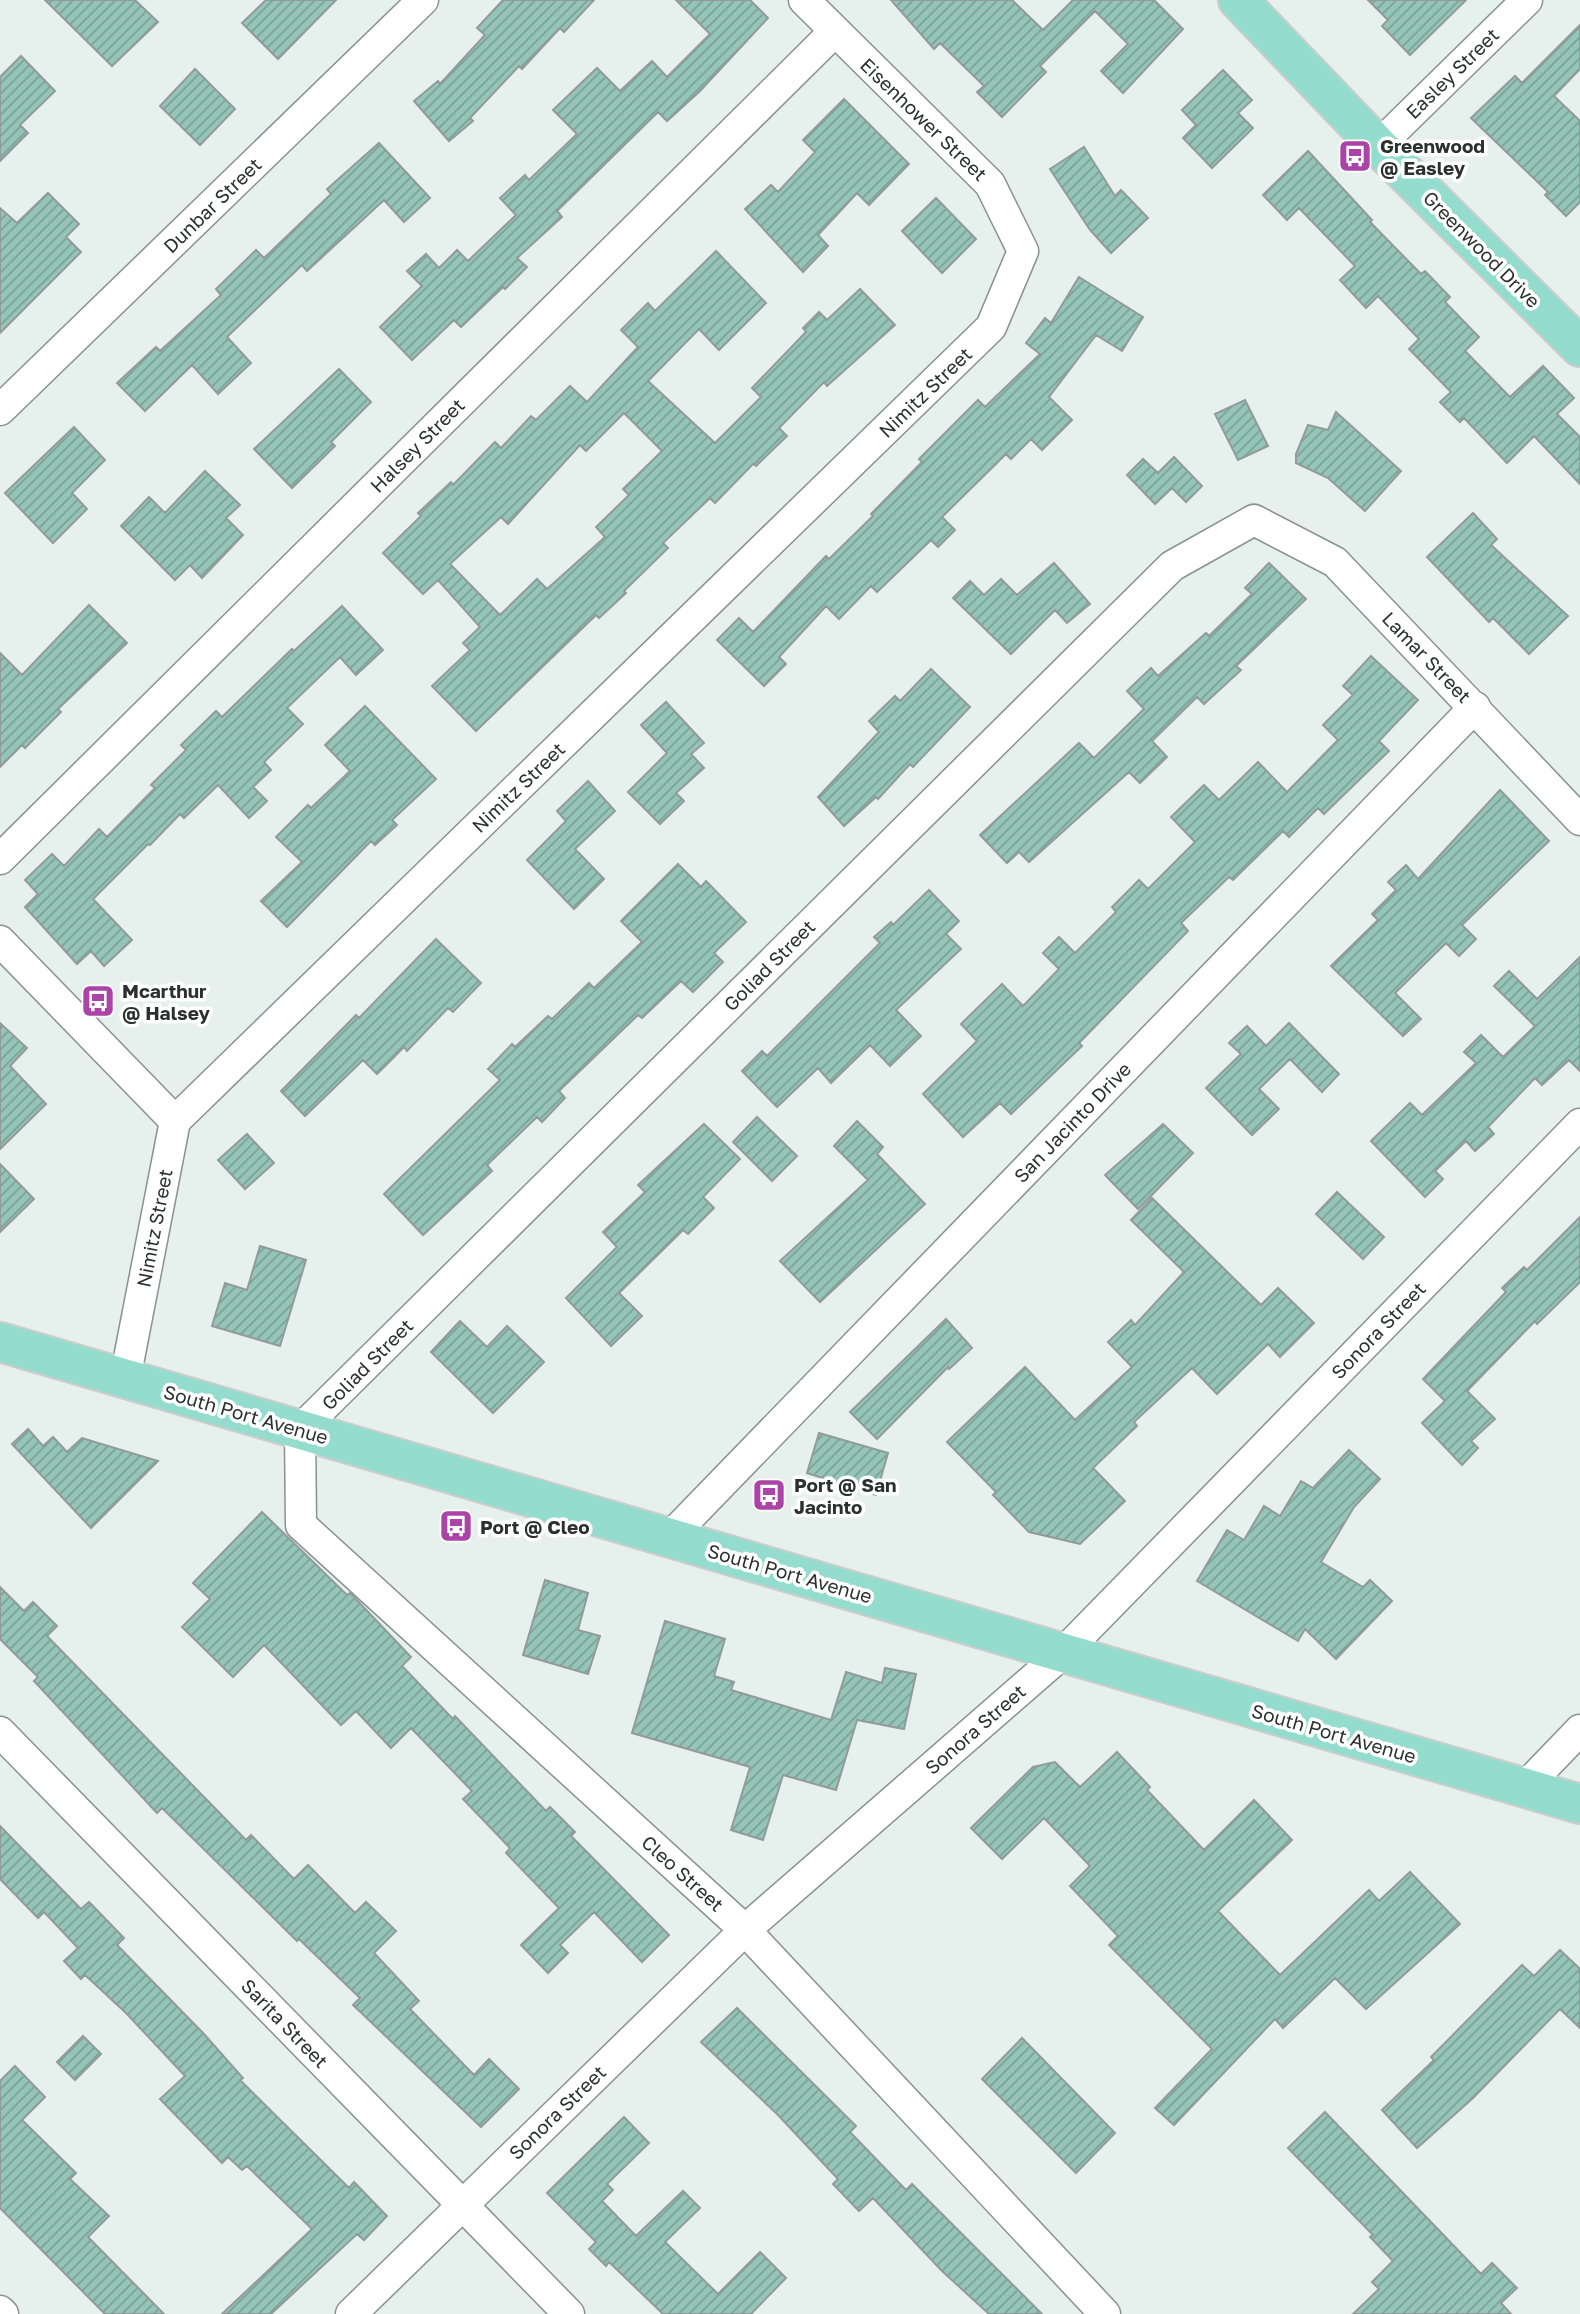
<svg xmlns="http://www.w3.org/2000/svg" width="1580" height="2314" viewBox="0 0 1580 2314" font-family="'Golos Text',sans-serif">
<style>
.building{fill:url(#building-hatch);stroke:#929b98;stroke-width:2;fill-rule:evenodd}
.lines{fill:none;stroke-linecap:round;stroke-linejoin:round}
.minor-casing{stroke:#89928f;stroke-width:33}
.major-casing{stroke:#cccdcd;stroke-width:42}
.minor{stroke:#fff;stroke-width:30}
.major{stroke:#94dcce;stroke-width:38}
.labels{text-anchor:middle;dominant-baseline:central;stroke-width:7;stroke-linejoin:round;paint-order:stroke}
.street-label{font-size:19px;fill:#2c302f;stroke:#fff}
.poi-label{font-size:19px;font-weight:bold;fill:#2c302f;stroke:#fff;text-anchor:start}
</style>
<defs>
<pattern id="building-hatch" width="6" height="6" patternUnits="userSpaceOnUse" patternTransform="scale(1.75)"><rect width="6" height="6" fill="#95c5b9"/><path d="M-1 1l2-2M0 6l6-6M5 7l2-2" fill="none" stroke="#7aa097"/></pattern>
</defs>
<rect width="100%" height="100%" fill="#e6f0ed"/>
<path class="building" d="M45,0h90l23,22 -46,44z
M266,0h70l-58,59 -36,-36z
M503,0h91l-30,32 -4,-4 -38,41 -3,-3 -49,52 3,3 -24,20 -35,-40 24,-20 2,3 45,-49 -8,-7z
M676,0h74l18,18 -68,73 -33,30 -9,-9 -101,99 5,6 -45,41 10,9 -22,22 -2,-2 -42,40 -7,-7 -42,40 -32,-33 42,-41 -15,-15 19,-17 13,14 18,-18 11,11 48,-46 -16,-17 25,-23 4,5 48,-46 -24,-24 44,-42 23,23 32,-30 15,16 43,-43z
M891,0h121l31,30 30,-30h81l29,29 -60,64 -22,-22 27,-27 -33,-33 -55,55 6,6 -44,45 -25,-25 7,-6 -44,-43 -6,6z
M1368,0h98l-56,55 -28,-29 6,-6z
M1580,25v44l-26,27 26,25v81l-14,14 -21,-21 3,-3 -77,-74 44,-42 7,7z
M21,56l34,35 -35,34 8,8 -28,28v-84z
M195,69l40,40 -35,36 -40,-39z
M1223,70l29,30 -14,13 15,15 -41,40 -29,-30 13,-13 -14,-15z
M844,99l65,65 -40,41 -12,-12 -39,42 10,11 -25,26 -58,-63 26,-24 7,7 37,-40 -12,-12z
M379,143l51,55 -26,24 -20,-22 -77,71 -5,-6 -75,72 24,26 -33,31 -26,-29 -47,46 -28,-28 39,-36 4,4 61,-56 -5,-6 40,-39 8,8 67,-64 -4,-5z
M1084,147l31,49 6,-6 27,28 -37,35 -21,-23 -40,-61z
M1308,151l64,69 -2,2 51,52 4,-3 25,26 -5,5 34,35 -14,14 45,46 33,-31 31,32 -17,16 23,23v47l-46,-48 -27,27 -43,-45 -4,4 -20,-20 11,-10 -42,-43 10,-10 -41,-43 -12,12 -26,-28 15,-14 -56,-58 -12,12 -24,-25z
M48,193l31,31 -13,13 15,15 -81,81v-125l17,15z
M936,198l40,41 -34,34 -40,-42z
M716,251l50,52 -47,47 -20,-21 -51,52 67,62 46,-46 -9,-9 54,-56 -3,-4 16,-16 8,8 33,-31 35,36 -68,61 -3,-4 -45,46 8,8 -31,30 -3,-2 -38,39 -5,-5 -47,45 5,5 -44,43 2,2 -27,25 -3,-3 -120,116 -44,-45 38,-36 -7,-7 17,-16 -42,-47 -15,14 -40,-41 38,-37 -3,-3 33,-31 2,3 42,-43 6,6 30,-32 5,4 34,-34 17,16 51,-55 -17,-17 27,-27 7,8zM624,413l38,38 -39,38 6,6 -33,32 9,10 -58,52 -10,-10 -37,36 -50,-51 51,-47 7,7 72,-79 6,6z
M1079,277l64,40 -21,34 -26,-16 -47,62 23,23 -30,30 -11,-11 -20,20 -5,-5 -64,63 13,13 -17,17 -7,-7 -54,52 -6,-6 -32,33 -13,-13 -47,51 7,7 -22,22 -47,-46 22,-22 14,14 73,-76 3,3 44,-43 -2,-2 51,-52 -3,-3 59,-59 7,7 55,-53 -14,-11 19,-25 6,5z
M339,369l32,33 -40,40 4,4 -43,42 -38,-39z
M1245,400l23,46 -30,14 -23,-46z
M1336,412l65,59 -36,40 -37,-33 -32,-15v-9l12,-29 20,5z
M74,427l31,33 -33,33 15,16 -34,34 -48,-50z
M1174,457l28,29 -16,16 -14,-14 -17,16 -28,-29 16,-16 15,14z
M205,471l35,34 -14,13 17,17 -41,43 -12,-13 -15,15 -54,-54 28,-29 16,16z
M1473,513l24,26 -6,6 77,71 -39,38 -36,-36 -4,4 -62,-65z
M1054,563l36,41 -23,19 -12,-13 -44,44 -58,-56 17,-17 14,14 17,-16 16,16z
M1269,563l37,36 -70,67 5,4 -37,34 -7,-7 -45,44 15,16 -27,26 -11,-11 -100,90 -10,-10 -12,11 -27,-28 99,-92 15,15 50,-49 -17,-18 24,-23 7,8 48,-43 3,3 43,-42 -7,-6z
M89,605l38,38 -69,66 3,3 -36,36 -3,-3 -22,22v-114l22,22z
M342,606l41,44 -27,25 -16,-18 -53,51 16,16 -39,38 7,8 -18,17 14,14 -18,17 -31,-33 -34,33 -4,-4 -30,31 -2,-1 -55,55 39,41 -28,26 -13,-15 -14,13 -52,-57 13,-13 -13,-14 27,-26 12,12 35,-37 8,8 48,-49 -4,-3 35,-35 -5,-5 35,-34 6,6 70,-68 2,2z
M1371,656l47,44 -39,41 10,10 -65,63 -6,-6 -29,29 -6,-6 -50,49 -4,-3 -48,46 7,8 -109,112 3,3 -71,68 -11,-11 -37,34 -40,-43 54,-53 -16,-17 41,-40 21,22 36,-37 -16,-16 16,-16 16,16 41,-41 -4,-5 27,-27 9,9 47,-47 -24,-25 33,-32 15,15 39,-38 29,30 51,-52 -15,-15 30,-30 -10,-9z
M931,669l39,38 -57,60 -3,-3 -32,35 -2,-2 -32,29 -26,-29 61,-65 -10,-11 26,-25 5,5z
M666,702l38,41 -13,11 13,14 -28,25 8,8 -24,23 -32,-32 39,-39 -26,-28z
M365,706l71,73 -44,41 5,5 -22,20 -4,-4 -84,86 -26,-26 41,-39 -26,-25 32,-32 3,3 39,-37 -25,-26z
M588,781l27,30 -40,38 29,30 -30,30 -47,-49 39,-39 -9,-10z
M1500,790l49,51 -87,84 14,14 -17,17 -13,-13 -51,50 26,26 -18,17 -72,-70 47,-46 -6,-6 24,-24 -8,-8 18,-17 12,14z
M678,864l23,23 5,-6 40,41 -32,31 9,9 -30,30 -12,-11 -39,37 -4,-3 -79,76 6,7 -23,24 -5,-5 -50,48 5,6 -69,64 -39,-41 116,-114 -12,-11 24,-25 3,3 33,-31 4,3 37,-36 5,5 48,-46 -21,-21z
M929,890l30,31 -13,13 15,15 -65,61 25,26 -31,30 -20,-21 -39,38 -13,-15 -41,39 -35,-36 20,-20 5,5 113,-113 -6,-6 17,-15 2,3z
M436,939l45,44 -28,29 -5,-4 -41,43 -3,-4 -27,27 -14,-14 -58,56 -24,-25 75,-76 3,3z
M1580,957v114l-11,-11 -27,25 -7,-7 -47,49 6,7 -19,17 -9,-10 -31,30 8,8 -18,18 -54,-56 39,-38 12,12 54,-52 -12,-11 17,-17 22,22 32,-31 -41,-40 15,-15 28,28z
M0,1023l27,25 -17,18 36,38 -46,45z
M1289,1023l50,51 -17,18 -32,-33 -31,30 20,20 -27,26 -46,-47 35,-34 -12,-11 18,-17 19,20z
M757,1117l40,39 -25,25 -39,-39z
M857,1121l26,26 -6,7 48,50 -105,98 -40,-41 88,-81 -34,-34z
M704,1124l36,35 -37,38 11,11 -26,26 -5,-4 -64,63 23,23 -31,30 -45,-48 51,-51 -14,-15 42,-40 -7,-7z
M1163,1124l30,29 -55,56 -33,-34z
M247,1134l27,29 -29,26 -27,-29z
M0,1164l34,35 -34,33z
M1337,1192l47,45 -21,22 -47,-45z
M1152,1198l109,107 17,-17 36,35 -34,34 -12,-13 -51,50 -25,-26 -58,54 3,4 -44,42 32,33 -45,43 -51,-12 -36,-37 3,-3 -49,-50 78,-75 50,53 57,-53 -24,-25 23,-22 4,5 49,-53 -53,-52z
M1580,1217v65l-43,42 -2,-3 -68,70 28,28 -24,22 7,7 -16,17 -40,-42 23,-22 -22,-22 83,-87 -4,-4 22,-21 3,3z
M260,1246l46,14 -26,86 -68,-20 13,-43 22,7z
M946,1319l26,29 -23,21 -1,-2 -71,72 -27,-27z
M460,1321l27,26 20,-21 37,36 -51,51 -62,-61z
M28,1429l15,17 10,-9 14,15 15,-14 76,23 -67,67 -79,-84z
M819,1433l69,20 -12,42 -69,-22z
M1349,1450l31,29 -26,28 -33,55 42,25 7,-7 22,21 -56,58 -31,-30 -7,12 -101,-60 30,-51 17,10 20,-34 16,10 21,-35 12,7z
M262,1512l85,83 3,-2 3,3 58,61 -9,9 51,53 2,-3 91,95 4,-4 25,25 -4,4 98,99 -27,27 -48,-50 -34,33 8,8 -20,20 -27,-28 38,-37 -53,-55 4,-5 -47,-49 9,-8 -61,-63 -20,20 -35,-37 -15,14 -77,-80 -31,32 -51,-50 28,-28 -17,-16z
M545,1580l43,13 -10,37 22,6 -12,38 -65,-19z
M0,1587l24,24 9,-9 24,24 -10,10 199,204 5,-5 43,44 14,-14 47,48 11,-11 30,29 -22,22 45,48 -9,8 64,66 15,-16 30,30 -38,38 -128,-122 7,-7 -61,-59 -2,2 -135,-133 -5,5 -123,-132 4,-4 -38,-38z
M665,1621l60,18 -11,37 20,6 -3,8 100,30 15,-48 36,11 3,-15 31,6 -12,55 -47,-9 -21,70 -53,-15 -20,65 -32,-10 19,-63 -118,-34z
M1117,1752l33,35 -3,3 57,60 50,-50 38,40 -74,71 62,64 89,-85 10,11 31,-29 50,52 -94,85 -31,-31 -52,50 -8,-9 -101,106 -19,-17 57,-59 -103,-104 9,-9 -48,-50 20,-20 -46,-48 -42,41 -31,-31 62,-61 22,-5 25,25z
M0,1826l81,83 8,-7 35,36 -7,7 87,89 39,44 -3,2 109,108 5,-6 33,34 -23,24 -7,-6 -86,80h-49l90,-85 -65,-63 -5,4 -14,-13 -6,6 -62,-64 25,-23 -59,-63 -41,-38 -4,4 -17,-18 14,-13 -34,-36 -6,6 -38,-39z
M1560,1950l20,19v59l-20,-19 -87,89 -56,50 -35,-38 52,-50 -3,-3 91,-92 12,11z
M737,2008l119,118 -6,6 56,58 6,-6 130,130h-53l-47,-43 -69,-73 -14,13 -26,-27 5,-5 -61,-65 -76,-72z
M83,2036l18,18 -26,26 -18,-18z
M1022,2038l93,95 -39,40 -94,-94z
M15,2066l30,31 -23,23 54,53 -6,6 39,37 -21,21 76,77h-59l-105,-106v-127z
M1325,2112l156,162 11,-11 25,25 -16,15 10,11h-158l26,-25 -7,-7 21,-21 -23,-24 3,-2 -85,-87z
M624,2117l25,26 -42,41 6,6 -11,11 34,35 47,-45 17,17 -35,34 53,52 42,-42 26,26 -35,36h-88l-54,-52 -3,4 -17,-17 7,-7 -49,-49z"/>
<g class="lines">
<defs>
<path id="minor" d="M1378,146l149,-146
M0,410l423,-410
M0,859l834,-827
M0,941l175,180
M125,1379l50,-258 816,-794 32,-76 -33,-67 -186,-184
M669,1538l806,-831
M0,1732l569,582
M1524,1788l56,-58
M0,2311l3,3
M351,2314l394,-384 318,-277 517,-529
M1105,2314l-360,-384 -444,-405 -1,-95 872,-864 82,-46 81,42 245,258"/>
<path id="major" d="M1238,0l140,146 202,201
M0,1342l1580,462"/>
</defs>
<use href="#minor" class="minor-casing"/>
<use href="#major" class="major-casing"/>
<use href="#minor" class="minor"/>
<use href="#major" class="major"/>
</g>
<defs>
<symbol id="bus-square" viewBox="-11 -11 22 22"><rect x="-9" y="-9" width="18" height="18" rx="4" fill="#aa44a7" stroke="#fff"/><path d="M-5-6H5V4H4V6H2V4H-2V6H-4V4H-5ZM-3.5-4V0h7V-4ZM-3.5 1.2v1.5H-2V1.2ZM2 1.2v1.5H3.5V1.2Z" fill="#fff"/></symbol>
</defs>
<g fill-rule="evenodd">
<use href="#bus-square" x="1336" y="137" width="38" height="38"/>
<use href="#bus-square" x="79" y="982" width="38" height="38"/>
<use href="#bus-square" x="750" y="1476" width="38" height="38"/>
<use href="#bus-square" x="437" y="1507" width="38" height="38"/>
</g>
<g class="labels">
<g class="street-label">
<text transform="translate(1452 73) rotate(-44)">Easley Street</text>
<text transform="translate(924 119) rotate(44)">Eisenhower Street</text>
<text transform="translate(212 205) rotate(-44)">Dunbar Street</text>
<text transform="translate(1482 249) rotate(45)">Greenwood Drive</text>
<text transform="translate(925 392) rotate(-44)">Nimitz Street</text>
<text transform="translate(417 445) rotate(-45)">Halsey Street</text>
<text transform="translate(1427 657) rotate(46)">Lamar Street</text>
<text transform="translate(518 787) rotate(-44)">Nimitz Street</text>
<text transform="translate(769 965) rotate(-45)">Goliad Street</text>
<text transform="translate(1072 1122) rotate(-46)">San Jacinto Drive</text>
<text transform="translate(154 1228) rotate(-79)">Nimitz Street</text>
<text transform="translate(1378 1330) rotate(-46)">Sonora Street</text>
<text transform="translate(367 1364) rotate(-45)">Goliad Street</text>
<text transform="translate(246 1414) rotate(16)">South Port Avenue</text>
<text transform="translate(790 1573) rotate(16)">South Port Avenue</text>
<text transform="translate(975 1729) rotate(-41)">Sonora Street</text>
<text transform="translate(1334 1733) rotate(16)">South Port Avenue</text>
<text transform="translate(683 1873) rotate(42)">Cleo Street</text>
<text transform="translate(285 2023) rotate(46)">Sarita Street</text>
<text transform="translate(557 2112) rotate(-44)">Sonora Street</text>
</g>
<g class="poi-label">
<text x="1380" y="145">Greenwood<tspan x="1380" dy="22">@ Easley</tspan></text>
<text x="122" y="990">Mcarthur<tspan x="122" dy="22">@ Halsey</tspan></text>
<text x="794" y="1484">Port @ San<tspan x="794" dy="22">Jacinto</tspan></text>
<text x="480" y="1526">Port @ Cleo</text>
</g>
</g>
</svg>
